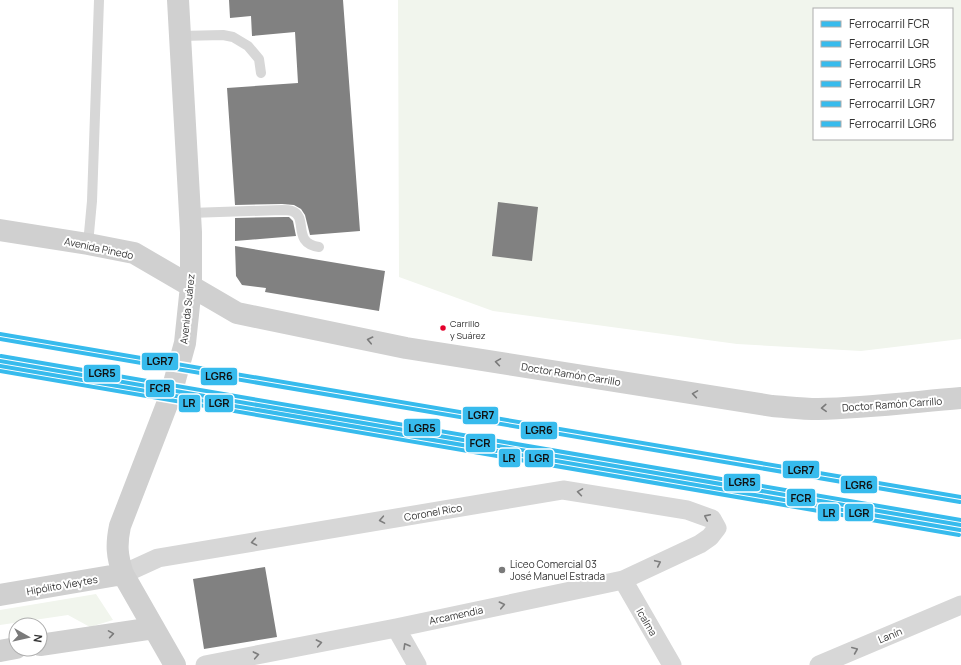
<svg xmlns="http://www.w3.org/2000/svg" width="961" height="665" viewBox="0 0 961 665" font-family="Manrope,sans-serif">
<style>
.green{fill:#f1f5ed;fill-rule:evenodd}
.building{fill:#818181}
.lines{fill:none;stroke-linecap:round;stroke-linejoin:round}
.lane{stroke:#d7d7d7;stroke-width:10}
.street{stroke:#d7d7d7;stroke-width:19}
.secondary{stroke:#d0d0d0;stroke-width:22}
.rail-1-casing{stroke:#fff;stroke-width:7}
.rail-2-casing{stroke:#fff;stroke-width:7}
.rail-3-casing{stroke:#fff;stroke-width:7}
.rail-4-casing{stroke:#fff;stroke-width:7}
.rail-5-casing{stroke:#fff;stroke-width:7}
.rail-6-casing{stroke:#fff;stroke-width:7}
.rail-1{stroke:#37bbed;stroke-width:4}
.rail-2{stroke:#37bbed;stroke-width:4}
.rail-3{stroke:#37bbed;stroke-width:4}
.rail-4{stroke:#37bbed;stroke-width:4}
.rail-5{stroke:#37bbed;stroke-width:4}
.rail-6{stroke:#37bbed;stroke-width:4}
.oneway{stroke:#7a7a7a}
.oneway2{stroke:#7d7d7d}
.bus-dot{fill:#e4002b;stroke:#fff;stroke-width:1.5}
.poi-dot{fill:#7a7a7a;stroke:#fff;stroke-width:1.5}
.labels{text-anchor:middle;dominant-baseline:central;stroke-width:4;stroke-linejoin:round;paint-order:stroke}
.bus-label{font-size:9px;fill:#333;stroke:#fff;text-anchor:start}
.street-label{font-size:10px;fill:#333;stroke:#fff}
.poi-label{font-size:10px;fill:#333;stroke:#fff;text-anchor:start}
.line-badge{stroke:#fff;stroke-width:1.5}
.pale-badge-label{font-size:11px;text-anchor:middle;font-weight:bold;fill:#111}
</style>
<rect width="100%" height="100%" fill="#fff"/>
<path class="green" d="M398,0h563v339l-100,12 -124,-7 -244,-33 -94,-34zM814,9h138v130h-138z
M96,594l17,26 -23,7 -22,-12 -68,10v-15z"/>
<path class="building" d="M229,0h114l17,231 -50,4 -5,-20 -4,-6 -7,-4 -12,-1 -47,1 -8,-117 71,-5 -3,-51 -43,4 -1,-20 -21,2z
M498,202l40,5 -6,54 -40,-5z
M285,217h4l4,4 3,15 -61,5v-23z
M235,246l150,25 -6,40 -114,-19 1,-4 -24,-3 -6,-9z
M265,567l12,70 -73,12 -11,-70z"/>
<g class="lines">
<path class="lane" d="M180,36l43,-1 10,2 15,9 11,13 2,14
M190,213l92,-3c3,0 7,0 10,1 17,6 -1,32 27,36
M88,244l4,-43 7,-201"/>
<path class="street" d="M123,574l35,-16 405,-68 124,20 25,9 5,9 -7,9 -10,7 -77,36 -227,48 -191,37
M623,580l49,85
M396,628l21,37
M819,665l142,-60"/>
<path class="secondary" d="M0,230l88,14 46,9 103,60 169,35 366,58c15,1 30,3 46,3 48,-1 95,-7 143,-11
M0,595l123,-21
M40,645l114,-17
M0,651l16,-3
M175,665l-52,-91c-6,-18 -7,-29 -3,-48l51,-132 14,-51 6,-57v-54l-13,-232"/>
<defs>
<path id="rail-1" d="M0,361l961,164"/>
<path id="rail-2" d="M0,366l960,164"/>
<path id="rail-3" d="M1,356l960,164"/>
<path id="rail-4" d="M0,371l959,164"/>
<path id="rail-5" d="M0,334l961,163"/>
<path id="rail-6" d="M0,339l960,163"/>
</defs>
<use href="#rail-1" class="rail-1-casing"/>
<use href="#rail-2" class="rail-2-casing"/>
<use href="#rail-3" class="rail-3-casing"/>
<use href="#rail-4" class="rail-4-casing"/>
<use href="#rail-5" class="rail-5-casing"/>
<use href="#rail-6" class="rail-6-casing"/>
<use href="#rail-1" class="rail-1"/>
<use href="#rail-2" class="rail-2"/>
<use href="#rail-3" class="rail-3"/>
<use href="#rail-4" class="rail-4"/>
<use href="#rail-5" class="rail-5"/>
<use href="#rail-6" class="rail-6"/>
</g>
<defs><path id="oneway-chevron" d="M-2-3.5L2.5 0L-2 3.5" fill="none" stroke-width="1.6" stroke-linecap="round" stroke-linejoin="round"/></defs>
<g class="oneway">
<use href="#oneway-chevron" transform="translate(370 340) rotate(-168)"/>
<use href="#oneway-chevron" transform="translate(498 362) rotate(-171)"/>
<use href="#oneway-chevron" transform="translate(695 394) rotate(-171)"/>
<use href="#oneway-chevron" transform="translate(824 408) rotate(177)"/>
<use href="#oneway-chevron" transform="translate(111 634) rotate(-9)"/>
</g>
<g class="oneway2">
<use href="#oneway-chevron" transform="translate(580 492) rotate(-171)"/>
<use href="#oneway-chevron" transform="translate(707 517) rotate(-154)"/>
<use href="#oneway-chevron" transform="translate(382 520) rotate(170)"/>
<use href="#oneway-chevron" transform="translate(254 542) rotate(170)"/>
<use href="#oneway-chevron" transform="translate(658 563) rotate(-25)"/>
<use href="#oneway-chevron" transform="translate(502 605) rotate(-12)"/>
<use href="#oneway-chevron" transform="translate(319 643) rotate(-11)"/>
<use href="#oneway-chevron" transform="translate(406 646) rotate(-120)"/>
<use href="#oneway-chevron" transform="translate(855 650) rotate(-23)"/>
<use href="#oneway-chevron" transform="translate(256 655) rotate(-11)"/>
</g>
<circle class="bus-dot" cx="443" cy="328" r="3.5"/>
<circle class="poi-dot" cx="502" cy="570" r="4"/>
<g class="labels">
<g class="bus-label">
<text x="450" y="323">Carrillo<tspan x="450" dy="12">y Suárez</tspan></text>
</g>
<g class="street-label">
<text transform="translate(99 248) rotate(12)">Avenida Pinedo</text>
<text transform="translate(187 309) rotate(-84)">Avenida Suárez</text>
<text transform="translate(571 374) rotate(9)">Doctor Ramón Carrillo</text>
<text transform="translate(892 404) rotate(-4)">Doctor Ramón Carrillo</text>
<text transform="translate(433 512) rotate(-10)">Coronel Rico</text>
<text transform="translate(62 585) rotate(-10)">Hipólito Vieytes</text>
<text transform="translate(456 615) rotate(-12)">Arcamendia</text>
<text transform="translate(647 622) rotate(60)">Icalma</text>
<text transform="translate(890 635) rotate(-23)">Lanín</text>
</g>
<g class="poi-label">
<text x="510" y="564">Liceo Comercial 03<tspan x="510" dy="12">José Manuel Estrada</tspan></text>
</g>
</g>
<g class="line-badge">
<rect x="141" y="352" width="38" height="19" rx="4" fill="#37bbed"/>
<rect x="83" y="364" width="38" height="19" rx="4" fill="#37bbed"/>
<rect x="200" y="367" width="38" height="19" rx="4" fill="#37bbed"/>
<rect x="145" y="379" width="30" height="19" rx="4" fill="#37bbed"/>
<rect x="178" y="394" width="23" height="19" rx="4" fill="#37bbed"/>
<rect x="204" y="394" width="30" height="19" rx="4" fill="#37bbed"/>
<rect x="462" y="406" width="37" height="19" rx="4" fill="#37bbed"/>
<rect x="403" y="418" width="38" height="19" rx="4" fill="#37bbed"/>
<rect x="520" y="421" width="38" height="19" rx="4" fill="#37bbed"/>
<rect x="465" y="433" width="31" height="20" rx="4" fill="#37bbed"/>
<rect x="498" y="448" width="23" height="20" rx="4" fill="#37bbed"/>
<rect x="524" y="449" width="30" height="19" rx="4" fill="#37bbed"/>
<rect x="782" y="460" width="38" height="19" rx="4" fill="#37bbed"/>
<rect x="723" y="473" width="38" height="19" rx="4" fill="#37bbed"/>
<rect x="840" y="475" width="38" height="19" rx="4" fill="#37bbed"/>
<rect x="786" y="488" width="30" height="19" rx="4" fill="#37bbed"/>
<rect x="817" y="503" width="23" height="19" rx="4" fill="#37bbed"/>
<rect x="844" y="503" width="30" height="19" rx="4" fill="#37bbed"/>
</g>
<g class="pale-badge-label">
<text x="160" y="365">LGR7</text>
<text x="102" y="377">LGR5</text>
<text x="219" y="380">LGR6</text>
<text x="160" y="392">FCR</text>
<text x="189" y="407">LR</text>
<text x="219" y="407">LGR</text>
<text x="481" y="419">LGR7</text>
<text x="422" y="432">LGR5</text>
<text x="539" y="434">LGR6</text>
<text x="480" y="447">FCR</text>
<text x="509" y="462">LR</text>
<text x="539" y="462">LGR</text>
<text x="801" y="474">LGR7</text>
<text x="742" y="486">LGR5</text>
<text x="859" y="489">LGR6</text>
<text x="801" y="502">FCR</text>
<text x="829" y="517">LR</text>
<text x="859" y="517">LGR</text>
</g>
<rect x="813" y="8" width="140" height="132" fill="#ffffff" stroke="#adadad"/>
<rect x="821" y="21" width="20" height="6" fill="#37bbed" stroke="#adadad"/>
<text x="849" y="28" font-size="12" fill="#333333">Ferrocarril FCR</text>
<rect x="821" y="41" width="20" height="6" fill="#37bbed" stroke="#adadad"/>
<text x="849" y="48" font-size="12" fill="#333333">Ferrocarril LGR</text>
<rect x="821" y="61" width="20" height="6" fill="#37bbed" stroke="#adadad"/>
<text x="849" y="68" font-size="12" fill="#333333">Ferrocarril LGR5</text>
<rect x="821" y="81" width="20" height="6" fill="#37bbed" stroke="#adadad"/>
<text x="849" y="88" font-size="12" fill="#333333">Ferrocarril LR</text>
<rect x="821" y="101" width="20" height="6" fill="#37bbed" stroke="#adadad"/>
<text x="849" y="108" font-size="12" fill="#333333">Ferrocarril LGR7</text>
<rect x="821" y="121" width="20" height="6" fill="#37bbed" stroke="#adadad"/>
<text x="849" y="128" font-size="12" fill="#333333">Ferrocarril LGR6</text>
<g transform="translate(28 637) rotate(98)"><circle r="19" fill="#ffffff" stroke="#adadad"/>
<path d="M0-3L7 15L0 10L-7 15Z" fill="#7a7a7a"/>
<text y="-6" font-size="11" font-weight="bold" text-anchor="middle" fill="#333333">N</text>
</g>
</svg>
